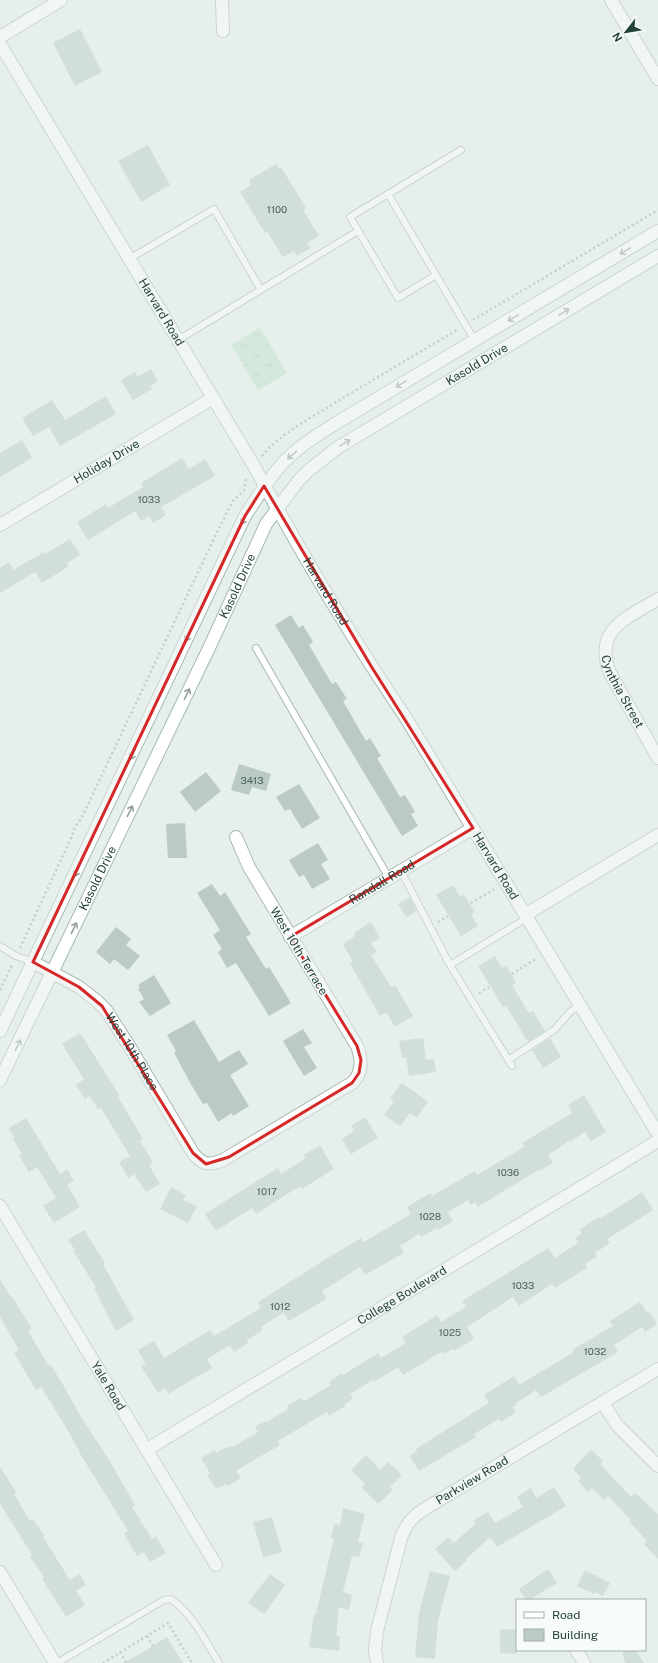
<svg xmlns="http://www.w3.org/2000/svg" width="658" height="1663" viewBox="0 0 658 1663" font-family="'Public Sans',sans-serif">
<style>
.grass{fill:url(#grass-tufts)}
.building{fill:#bbcac4}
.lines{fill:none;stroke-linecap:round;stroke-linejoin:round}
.lane-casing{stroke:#a8b8b2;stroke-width:8}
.street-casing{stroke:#a8b8b2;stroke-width:14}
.secondary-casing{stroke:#a4bbb3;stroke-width:14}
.path{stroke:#86b3a5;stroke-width:2.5;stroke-dasharray:2 3;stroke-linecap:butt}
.lane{stroke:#fff;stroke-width:6}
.street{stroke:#fff;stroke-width:12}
.secondary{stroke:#fff;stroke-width:12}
.oneway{stroke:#92a09c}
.marked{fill:none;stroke:#d62828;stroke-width:3;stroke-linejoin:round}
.labels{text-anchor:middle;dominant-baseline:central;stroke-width:3;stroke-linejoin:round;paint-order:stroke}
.number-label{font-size:10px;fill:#4a645c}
.street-label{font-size:12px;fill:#24423a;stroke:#f7fbf9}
</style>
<defs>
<pattern id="grass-tufts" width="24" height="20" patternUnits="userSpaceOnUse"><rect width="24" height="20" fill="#bfe0c8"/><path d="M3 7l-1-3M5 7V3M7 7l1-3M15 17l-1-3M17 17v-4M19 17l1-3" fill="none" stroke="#a4c1ad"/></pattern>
</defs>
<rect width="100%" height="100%" fill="#e6efeb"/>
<path class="grass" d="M260,328l27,45 -29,17 -27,-45z"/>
<path class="building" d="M80,29l22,43 -27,14 -22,-43z
M148,145l22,40 -29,17 -23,-41z
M276,164l3,5 2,-2 25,41 -3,2 16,26 -12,7 4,5 -14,8 -3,-5 -11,6 -16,-26 -2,2 -25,-41 11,-7 -2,-5z
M151,369l7,12 -8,5 2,3 -19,11 -12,-20 14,-8 2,5z
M106,396l10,18 -56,32 -11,-19 -16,9 -11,-18 30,-18 13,20z
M22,440l10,18 -32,19v-24z
M182,458l7,11 16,-10 10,17 -54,31 5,8 -13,8 -4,-7 -8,5 -6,-10 -47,29 -11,-18 29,-18 2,4 35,-21 -2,-4z
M70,539l10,16 -13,8 2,3 -27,17 -7,-11 -35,21v-25l9,-6 4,8 31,-18 1,2z
M291,615l8,13 4,-3 10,17 -4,3 23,39 4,-2 11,17 -4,2 23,40 4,-3 11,18 -4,2 16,27 7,12 5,-2 10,17 -4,2 7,12 -16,10 -127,-211z
M239,764l32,10 -5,17 -14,-4 -3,8 -18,-5z
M206,772l15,19 -26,21 -15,-20z
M299,784l21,34 -18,11 -12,-20 -5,2 -9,-14z
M185,823l2,35h-19l-2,-34z
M318,843l10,17 -7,4 9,15 -18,10 -8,-14 -5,2 -10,-17z
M212,884l8,12 5,-4 26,42 -5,3 20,32 3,-2 22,36 -22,13 -33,-53 -9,5 -9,-16 4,-3 -9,-14 7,-5 -23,-37z
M453,885l7,12 4,-3 11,18 -4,2 7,12 -17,10 -25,-41z
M410,897l7,14 -11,6 -8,-13z
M371,922l9,16 -9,5 6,9 -6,3 20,32 4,-2 18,31 -18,11 -9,-15 -6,4 -30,-52 3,-2 -10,-18 12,-8 -1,-3z
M116,927l15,12 -5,6 14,11 -12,14 -14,-11 -4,5 -14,-12z
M495,956l7,12 4,-3 10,18 -4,2 17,28 4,-2 12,20 -17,11 -22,-36 -3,1 -25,-41z
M154,975l17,28 -21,13 -11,-14 5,-3 -6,-10 2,-1 -2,-3z
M194,1020l25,42 20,-12 9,14 -18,11 19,31 -16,10 -1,-3 -14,9 -11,-19 -4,1 -11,-18 -18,-33 2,-2 -9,-16z
M303,1029l9,14 -8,4 13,21 -13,8 -21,-35z
M80,1033l40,63 -2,1 25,42 -3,2 13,21 -4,3 11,19 -14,8 -12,-18 -6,4 -9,-16 11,-6 -29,-48 -3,1 -9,-13 -4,3 -9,-14 8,-6 -22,-35z
M423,1038l3,22 8,-1 2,13 -27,4 -3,-19 -4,1 -3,-17z
M550,1038l11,19 -18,11 -11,-18z
M402,1083l26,19 -11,15 -7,-4 -10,13 -16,-11 10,-14 -4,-3z
M584,1095l22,37 -15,9 -6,-9 -15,10 -1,-1 -21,14 5,8 -14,8 -1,-1 -60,37 -3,-5 -4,3 -3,-5 -20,12 5,9 -15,9 -1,-2 -16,9 -2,-3 -19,12 4,7 -39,22 -5,-8 -38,24 4,8 -37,22 -6,-8 -22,14 2,3 -16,10 1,3 -14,9 -4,-7 -23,14 5,9 -44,26 -3,-6 -7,5 -17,-27 5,-2 -8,-14 16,-9 10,17 46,-28 4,6 47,-28 -3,-6 73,-46 30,-18 3,4 47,-28 -4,-7 23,-14 2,3 43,-25 2,4 47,-28 -2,-4 50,-30 -4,-8z
M365,1117l13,21 -27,16 -9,-15 12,-8 -3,-5z
M26,1118l34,56 7,-5 7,12 -7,4 13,22 -26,16 -11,-17 13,-8 -19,-31 -8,5 -10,-16 3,-2 -9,-15 2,-1 -6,-10z
M320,1145l14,24 -32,20 -2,-3 -44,28 -4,-6 -36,23 -11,-17 73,-46 3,6 25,-16 -2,-3z
M171,1187l15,8 -3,5 14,6 -9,17 -28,-14z
M642,1192l11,18 -46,29 3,4 -15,10 2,4 -12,7 2,4 -32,20 -3,-4 -33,22 -6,-9 -46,30 7,12 -20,12 -1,-2 -9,5 -1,-3 -40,24 -5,-8 -24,15 -1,-2 -23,14 3,5 -8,5v2l-16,10 -2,-4 -49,29 2,4 -43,25v2l4,6 -14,8 -1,-2 -10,5 -2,-3 -7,-11 3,-2 -9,-15 14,-8 1,3 8,-5 1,1 6,-3 1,1 26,-15 -3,-5 11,-6 1,1 21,-13 -1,-3 14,-8 3,3 27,-16 -2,-3 13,-9 1,2 35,-22 3,5 25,-15 -4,-6 35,-22 4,7 25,-15 -4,-6 86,-53 7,10 23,-15 -3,-5 7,-5 -2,-4 19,-12 1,2z
M84,1230l21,33 -2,1 31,56 -18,11 -22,-43 2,-1 -23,-36 2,-1 -7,-10z
M0,1280l11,17 1,-1 20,33 -4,2 20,34 2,-1 12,19 18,32 29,45 26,45 -3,2 20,32 4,-3 10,17 -16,9 -6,-10 -7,4 -13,-22 4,-3 -49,-79h1l-16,-28 -23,-37 -5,3 -22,-37 5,-3 -19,-33z
M640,1302l7,11 2,-1 8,12 -12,8 -3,-5 -28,18 4,7 -77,45 -5,-7 -20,13 1,1 -4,3 3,5 -15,10 -2,-3 -25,15 2,3 -57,34 -9,-15 7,-5 -1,-2 73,-46 -5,-8 30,-19 5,9 55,-33 -2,-2 41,-24 -3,-5z
M591,1449l12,12 -3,3 31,33 4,-4 23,21v45l-14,-15 3,-3 -18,-20 2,-1 -23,-24 -4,4 -12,-12 -4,4 -10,-11 3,-3 -8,-9z
M366,1455l14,15 8,-8 14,13 -12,12 3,3 -15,14 -16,-16 3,-4 -14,-14z
M0,1467l16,25 -2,2 16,27 3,-2 12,17 -2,1 27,43 10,-6 6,11 -10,6 9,14 -19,12 -24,-38 2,-2 -14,-21 2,-1 -32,-51z
M554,1487l12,19 -69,41 -7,-10 -24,22 1,1 -12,11 -20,-22 13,-12 6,6 22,-20 -2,-3 14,-8 7,11 28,-16 -6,-10 14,-9 5,10z
M343,1508l22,6 -7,28 5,1 -4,14 -7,-1 -9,36 9,3 -3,15 -10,-3 -3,29 4,1 -1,14 -30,-4 5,-33h2l18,-76h-3l3,-14 6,1z
M272,1517l10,35 -19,5 -10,-35z
M548,1569l9,14 -28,17h-3l-7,-11z
M585,1570l25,13 -7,13 -8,-4 -1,2 -17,-8z
M430,1571l20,5 -12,45 -3,38 -20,-2 4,-44z
M270,1574l15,11 -21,29 -16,-11z
M500,1629l17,1v24l-17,-1z
M167,1637l16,26h-59l29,-17z
M622,1650h14l8,13h-19z"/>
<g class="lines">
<defs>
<path id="lane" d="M388,194l87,147
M129,259l85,-50 47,81
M436,275l-38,23 -48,-81 111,-67
M178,340l180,-109
M256,648l133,230
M401,871l49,94 62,101
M0,946l16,10 17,6
M450,965l77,-47
M508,1060l46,-30 17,-19 9,-6
M57,1663l107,-63 7,-1c23,17 33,40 48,64"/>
<g id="street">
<path d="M222,0l1,31"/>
<path d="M611,0l47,79"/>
<path d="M0,37l61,-37"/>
<path id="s1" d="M0,525l213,-127"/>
<path id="s2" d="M658,599c-32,20 -65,30 -48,74l48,85"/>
<path d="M525,915l133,-80"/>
<path id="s3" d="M290,937l183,-109"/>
<path id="s4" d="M33,962l46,25 18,14 9,9 25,39 62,104c9,12 17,13 30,7l129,-77c11,-10 10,-24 5,-37l-108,-179 -13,-30"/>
<path id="s5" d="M0,1206l216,359"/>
<path d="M602,1402l15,23 41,41"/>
<path id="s6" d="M146,1450l512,-309"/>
<path d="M0,1572l55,91"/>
<path d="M576,1650l8,13"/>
<path id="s7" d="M377,1663l-2,-13 2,-19 24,-93c5,-14 12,-22 25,-30l232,-139"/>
</g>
<g id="secondary">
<path id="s8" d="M0,44l254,422c47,87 97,171 152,252l252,416"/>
<path d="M0,1031l245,-515c12,-18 23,-37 38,-53 16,-17 36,-29 55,-41l320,-191"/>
<path id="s9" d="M0,1080l210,-434 56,-122 33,-44 9,-9 29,-23 321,-192"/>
</g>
</defs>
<use href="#lane" class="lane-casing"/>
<use href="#street" class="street-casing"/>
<use href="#secondary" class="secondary-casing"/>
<path class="path" d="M473,320l185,-110
M262,456c15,-19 43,-35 63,-47 44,-27 88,-53 132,-79
M471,903l24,-14
M438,922l10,-6
M20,948l52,-112 3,-9 6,-8 139,-293 13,-25 11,-11 2,-12
M512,974l25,-16
M0,990l12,-25
M479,993l10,-6
M147,1636l6,10
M120,1652l6,10
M103,1663l65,-40 24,40"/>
<use href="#lane" class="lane"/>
<use href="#street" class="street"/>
<use href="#secondary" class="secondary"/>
</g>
<defs><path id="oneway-shaft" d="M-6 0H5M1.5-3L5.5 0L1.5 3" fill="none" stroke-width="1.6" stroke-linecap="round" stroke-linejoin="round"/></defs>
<g class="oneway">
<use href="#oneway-shaft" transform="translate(625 251) rotate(149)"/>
<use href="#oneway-shaft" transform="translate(564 312) rotate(-31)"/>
<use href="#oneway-shaft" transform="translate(513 318) rotate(149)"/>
<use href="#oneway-shaft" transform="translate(401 384) rotate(149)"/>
<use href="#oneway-shaft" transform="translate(345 443) rotate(-31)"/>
<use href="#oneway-shaft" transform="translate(292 455) rotate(139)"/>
<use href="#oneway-shaft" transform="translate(244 519) rotate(117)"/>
<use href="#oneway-shaft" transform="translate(188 636) rotate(115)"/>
<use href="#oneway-shaft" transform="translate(187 694) rotate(-64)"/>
<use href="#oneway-shaft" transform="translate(133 754) rotate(115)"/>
<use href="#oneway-shaft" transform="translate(130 811) rotate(-64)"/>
<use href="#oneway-shaft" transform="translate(77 871) rotate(116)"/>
<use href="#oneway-shaft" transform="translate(74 928) rotate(-64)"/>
<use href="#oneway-shaft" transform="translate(18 1045) rotate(-65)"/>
</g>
<path d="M0 0H658V1663H0ZM264,486l107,180 102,162 -183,109 67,109 4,14 -2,13 -7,10 -123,74 -23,7 -13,-11 -91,-147 -23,-19 -46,-25 212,-446z" fill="#e6efeb" fill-opacity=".55" fill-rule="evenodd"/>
<path class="marked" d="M264,486l107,180 102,162 -183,109 67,109 4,14 -2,13 -7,10 -123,74 -23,7 -13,-11 -91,-147 -23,-19 -46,-25 212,-446z"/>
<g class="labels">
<g class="number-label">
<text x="277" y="209">1100</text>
<text x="149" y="499">1033</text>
<text x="252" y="780">3413</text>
<text x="508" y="1172">1036</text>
<text x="267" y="1191">1017</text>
<text x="430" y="1216">1028</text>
<text x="523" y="1285">1033</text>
<text x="280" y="1306">1012</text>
<text x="450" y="1332">1025</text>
<text x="595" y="1351">1032</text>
</g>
<g class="street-label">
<text stroke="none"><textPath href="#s8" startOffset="313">Harvard Road</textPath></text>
<text stroke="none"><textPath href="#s9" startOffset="884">Kasold Drive</textPath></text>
<text stroke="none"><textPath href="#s1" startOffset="124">Holiday Drive</textPath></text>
<text stroke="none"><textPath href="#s9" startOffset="548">Kasold Drive</textPath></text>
<text stroke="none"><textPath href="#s8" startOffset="637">Harvard Road</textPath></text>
<text stroke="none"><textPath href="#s2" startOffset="122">Cynthia Street</textPath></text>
<text stroke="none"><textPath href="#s8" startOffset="960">Harvard Road</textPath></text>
<text stroke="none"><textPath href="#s9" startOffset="224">Kasold Drive</textPath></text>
<text stroke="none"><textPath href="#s3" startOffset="107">Randall Road</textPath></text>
<text transform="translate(299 951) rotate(59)">West 10th Terrace</text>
<text stroke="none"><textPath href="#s4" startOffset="137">West 10th Place</textPath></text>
<text stroke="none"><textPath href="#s6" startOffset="299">College Boulevard</textPath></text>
<text stroke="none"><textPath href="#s5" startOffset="210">Yale Road</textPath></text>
<text stroke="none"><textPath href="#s7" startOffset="222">Parkview Road</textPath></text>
</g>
</g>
<rect x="516" y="1599" width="130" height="52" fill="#f7fbf9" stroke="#a3b1ad"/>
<rect x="524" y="1612" width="20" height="6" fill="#ffffff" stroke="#a3b1ad"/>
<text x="552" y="1619" font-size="12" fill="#24423a">Road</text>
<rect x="524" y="1629" width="20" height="12" fill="#bbcac4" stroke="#a3b1ad"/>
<text x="552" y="1639" font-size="12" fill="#24423a">Building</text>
<g transform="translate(626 32) rotate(239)" stroke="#f7fbf9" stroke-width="3" paint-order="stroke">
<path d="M0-3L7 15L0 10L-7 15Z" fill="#24423a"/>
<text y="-6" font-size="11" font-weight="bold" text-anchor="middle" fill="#24423a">N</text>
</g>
</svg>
